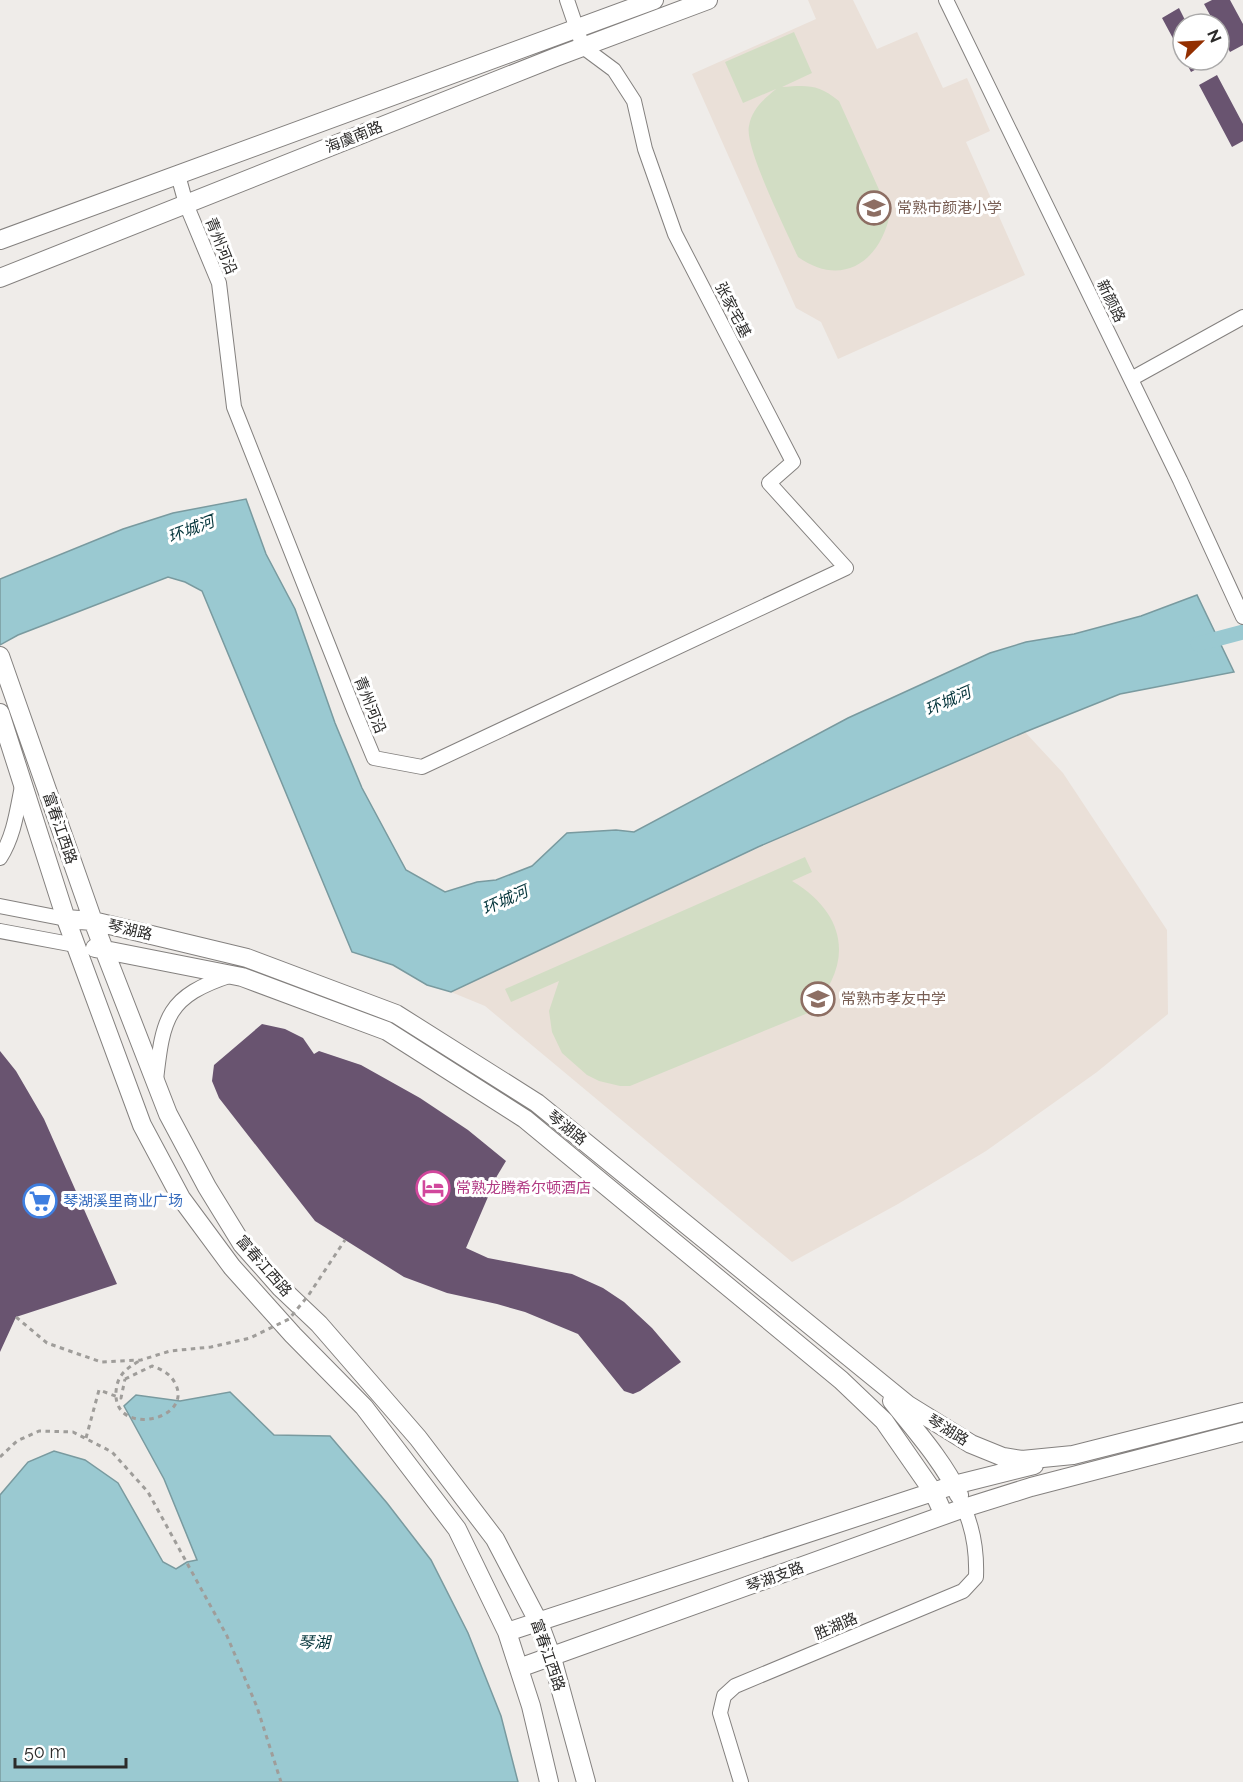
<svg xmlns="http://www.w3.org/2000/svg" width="1243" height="1782" viewBox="0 0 1243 1782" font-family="Raleway,'Noto Sans SC',sans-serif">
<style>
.built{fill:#eae0d8}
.pitch{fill:#d2ddc4}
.water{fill:#9ac9d1;stroke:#799a9f;stroke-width:1.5}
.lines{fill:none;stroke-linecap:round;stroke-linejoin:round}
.canal{stroke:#9ac9d1;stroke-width:15}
.building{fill:#695470}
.minor-casing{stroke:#84817f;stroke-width:16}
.major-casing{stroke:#84817f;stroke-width:20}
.path{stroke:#9f9d9a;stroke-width:3;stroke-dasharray:4.5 4.5;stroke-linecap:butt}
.minor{stroke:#fff;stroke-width:14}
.major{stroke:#fff;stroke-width:18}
.path-bridge{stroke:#9f9d9a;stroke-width:3;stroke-dasharray:4.5 4.5;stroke-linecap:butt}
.labels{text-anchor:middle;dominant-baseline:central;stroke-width:6;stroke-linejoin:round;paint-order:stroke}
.street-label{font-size:15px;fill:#2c2b2a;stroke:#fff}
.education-label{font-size:15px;fill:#785e54;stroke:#fff;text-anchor:start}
.hotel-label{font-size:15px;fill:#b23c85;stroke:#fff;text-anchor:start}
.shop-label{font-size:15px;fill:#366cbe;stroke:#fff;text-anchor:start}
.water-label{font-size:16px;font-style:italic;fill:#04343a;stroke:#fff}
</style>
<rect width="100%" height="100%" fill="#efece9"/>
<path class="built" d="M808,0h45l24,49 40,-17 26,56 24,-10 23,53 -24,11 59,133 -187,84 -17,-37 -25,-14 -104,-234 124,-55z
M1025,732l38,41 104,157 1,84 -71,58 -111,79 -88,53 -106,58 -307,-256 -34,-14 429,-201z"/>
<path class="pitch" d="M794,32l18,41 -30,14c26,-2 36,-3 57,14l51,113c-10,48 -48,74 -92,43 -11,-25 -54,-110 -49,-131 3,-17 15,-27 27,-37l-33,14 -18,-41z
M805,857l7,15 -20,9c57,34 62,86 16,132l-178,73h-10l-21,-5 -12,-6 -25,-22 -10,-21 -3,-21 10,-30 -48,21 -6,-13z"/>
<path class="water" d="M246,499l20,55 29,55 40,114 27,65 44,82 39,22 32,-10 19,-2 36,-14 35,-33 49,-3 18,2 214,-114 142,-65 36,-11 48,-8 67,-18 56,-21 37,77 -114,22 -95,38 -267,115 -307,145 -24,-7 -34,-20 -41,-13 -150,-361 -17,-9 -17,-5 -150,58 -18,10v-66l123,-50 50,-16z
M230,1392l44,43 56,1 57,67 44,57 37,73 33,83 17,66h-518v-287l28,-33 26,-11 31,9 33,23 45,79 13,7 11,-7 10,-2 -33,-81 -40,-73 12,-11 44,6z"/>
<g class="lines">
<path class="canal" d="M1198,644l45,-12"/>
</g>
<path class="building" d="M1212,0h18l13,24v21l-13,7 -11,-20v-8h-4l-11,-20z
M1179,8l8,16h-4v33l-21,-39z
M1185,60h22l1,3 -17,9z
M1217,75l26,49v17l-11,6 -33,-62z
M262,1024l23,5 18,9 11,16 5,-3 42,14 59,33 48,32 38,31 -9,15 -31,72 22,10 84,16 31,14 21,14 28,26 29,34 -41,29 -7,3 -9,-3 -46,-57 -53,-22 -28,-8 -50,-11 -43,-16 -89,-56 -96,-123 -7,-17 2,-16z
M0,1051l16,20 28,48 73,165 -101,33 -16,35z"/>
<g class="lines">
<defs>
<path id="minor" d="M946,0l234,480 63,137
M178,175l8,29 33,79 15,124 120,303 20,48 48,9 424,-199 -77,-85 24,-21 -118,-228 -30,-85 -11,-48 -20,-31 -31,-23 -16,-47
M1131,379l112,-62
M0,858c14,-22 17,-47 22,-72
M0,906l66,13
M0,931l75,14
M156,1080c7,-63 11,-84 76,-105
M741,1782l-21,-69 4,-17 11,-10 228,-95 13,-14c1,-25 -2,-46 -12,-69"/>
<path id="major" d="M0,240l654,-240
M0,278l556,-221 152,-57
M0,656l93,265 75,193 39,73 35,57 39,44 38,36 99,114 77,101 44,84 13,35 34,124
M0,713l66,206 76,206 39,73 51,69 61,68 71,72 93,122 50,103 24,74 18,76
M66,919l27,2 154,37 149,56 141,89 371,302 63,39 32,13 19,3 51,-5 170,-43
M95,948l147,29 145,54 138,88 316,261 43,41 50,72 10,22
M892,1401c23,29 51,60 67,94
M507,1632l447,-147 80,-20
M519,1668l445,-160 67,-21 212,-55"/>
</defs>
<use href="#minor" class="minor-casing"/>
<use href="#major" class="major-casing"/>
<path class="path" d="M86,1438l13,-48 22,8 4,-19
M0,1457l17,-16 22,-10 34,1 39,20 36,40 79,144 30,71 24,75"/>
<use href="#minor" class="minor"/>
<use href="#major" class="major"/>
<path class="path-bridge" d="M16,1317l31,26 54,19 40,-2 29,-9 41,-4 39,-9 39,-19 19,-23 37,-56
M125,1379l27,-13c11,4 19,8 24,19 16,36 -63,52 -60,7 1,-17 10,-23 23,-31"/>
</g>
<defs>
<symbol id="school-ring" viewBox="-11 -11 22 22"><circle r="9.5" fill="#fff" stroke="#8d6e63" stroke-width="1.5"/><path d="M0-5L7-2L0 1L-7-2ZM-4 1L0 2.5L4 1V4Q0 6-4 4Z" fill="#8d6e63"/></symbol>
<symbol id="hotel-ring" viewBox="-11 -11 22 22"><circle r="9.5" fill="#fff" stroke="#d1479c" stroke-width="1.5"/><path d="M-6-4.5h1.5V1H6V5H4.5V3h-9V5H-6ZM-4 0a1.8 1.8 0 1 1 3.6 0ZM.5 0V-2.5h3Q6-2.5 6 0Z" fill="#d1479c"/></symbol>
<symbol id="supermarket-ring" viewBox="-11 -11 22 22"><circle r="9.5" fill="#fff" stroke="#3f7fe0" stroke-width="1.5"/><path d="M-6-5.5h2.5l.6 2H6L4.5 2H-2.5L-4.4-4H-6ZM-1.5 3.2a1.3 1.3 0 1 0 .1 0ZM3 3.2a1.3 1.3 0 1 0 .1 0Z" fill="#3f7fe0"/></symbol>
</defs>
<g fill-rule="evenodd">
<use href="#school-ring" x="855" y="189" width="38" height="38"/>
<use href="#school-ring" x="799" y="980" width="38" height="38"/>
<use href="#hotel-ring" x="414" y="1169" width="38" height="38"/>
<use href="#supermarket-ring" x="21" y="1182" width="38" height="38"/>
</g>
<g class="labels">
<g class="street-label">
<text transform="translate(354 137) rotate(-22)">海虞南路</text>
<text transform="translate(221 246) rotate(68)">青州河沿</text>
<text transform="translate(1111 301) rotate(64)">新颜路</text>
<text transform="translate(733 310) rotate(63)">张家宅基</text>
<text transform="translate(370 705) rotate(68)">青州河沿</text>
<text transform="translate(60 828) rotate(71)">富春江西路</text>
<text transform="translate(130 930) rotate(13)">琴湖路</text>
<text transform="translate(567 1128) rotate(39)">琴湖路</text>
<text transform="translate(264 1266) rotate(49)">富春江西路</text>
<text transform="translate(948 1430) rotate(31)">琴湖路</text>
<text transform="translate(775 1577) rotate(-20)">琴湖支路</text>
<text transform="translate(836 1626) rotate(-23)">胜湖路</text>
<text transform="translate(548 1655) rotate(71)">富春江西路</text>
</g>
<g class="education-label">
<text x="897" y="208">常熟市颜港小学</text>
<text x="841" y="999">常熟市孝友中学</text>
</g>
<g class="hotel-label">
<text x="456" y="1188">常熟龙腾希尔顿酒店</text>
</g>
<g class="shop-label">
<text x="63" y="1201">琴湖溪里商业广场</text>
</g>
<g class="water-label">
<text transform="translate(191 529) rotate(-21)">环城河</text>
<text transform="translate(948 701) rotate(-24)">环城河</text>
<text transform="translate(505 900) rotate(-24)">环城河</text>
<text x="314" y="1642">琴湖</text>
</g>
</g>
<g transform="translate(1201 42) rotate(66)"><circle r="28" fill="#ffffff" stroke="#abaaaa" stroke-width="1.5"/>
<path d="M0-4.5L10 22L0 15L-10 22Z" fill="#932f00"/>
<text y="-9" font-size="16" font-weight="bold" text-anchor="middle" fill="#2c2b2a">N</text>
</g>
<path d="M15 1758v9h111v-9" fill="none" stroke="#2c2b2a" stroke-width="3"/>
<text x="24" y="1758" font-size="18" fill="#2c2b2a" stroke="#ffffff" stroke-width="4.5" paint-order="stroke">50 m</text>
</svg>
